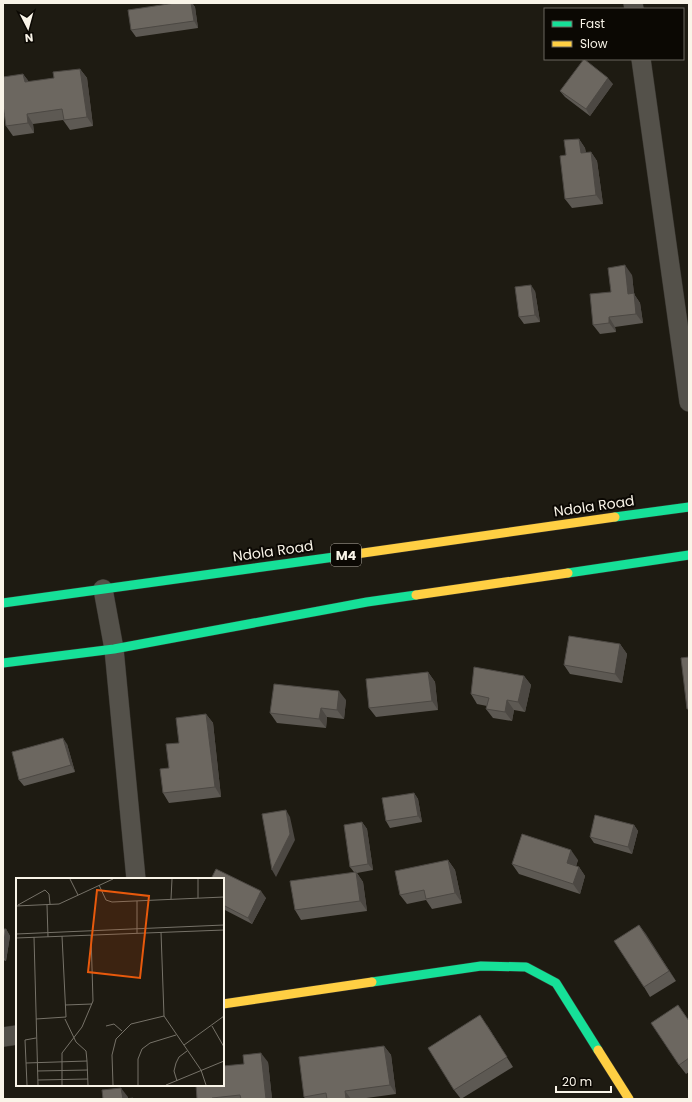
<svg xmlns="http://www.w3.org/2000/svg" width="692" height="1102" viewBox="0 0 692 1102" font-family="Poppins,sans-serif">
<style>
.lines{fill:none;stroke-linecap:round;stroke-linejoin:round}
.street-casing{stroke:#37342e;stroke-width:20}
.fast-casing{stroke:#37342e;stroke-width:10}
.slow-casing{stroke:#37342e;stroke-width:10}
.street{stroke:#54514a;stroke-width:19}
.fast{stroke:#16e098;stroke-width:9}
.slow{stroke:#ffcf43;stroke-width:9}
.wall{fill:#5d5953}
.shaded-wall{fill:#4c4843}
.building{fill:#6c6760;stroke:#4c4843}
.labels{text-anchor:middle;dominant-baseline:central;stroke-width:4;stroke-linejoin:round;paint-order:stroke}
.shield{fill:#0b0803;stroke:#b2ada3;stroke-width:1}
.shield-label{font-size:13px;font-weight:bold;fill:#f9f4e8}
.street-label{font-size:14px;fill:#f9f4e8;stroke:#0b0803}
.inset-road{fill:none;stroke:#767268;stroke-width:1}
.view{fill:#e8590c;fill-opacity:0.15;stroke:#e8590c;stroke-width:2}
.inset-edge{fill:none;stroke:#f9f4e8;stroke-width:2}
</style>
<rect width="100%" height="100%" fill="#1e1b12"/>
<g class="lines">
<defs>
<path id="street" d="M633,3l1,6
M641,59l48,343
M103,589l11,60 22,230
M3,1037l14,-2"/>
<path id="fast" d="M615,517l74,-10
M568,573l121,-18
M3,603l353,-49
M3,663l111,-14 253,-47 49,-7
M372,982l109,-16 45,1 30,16 42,67"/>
<path id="slow" d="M356,554l259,-37
M416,595l152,-22
M223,1004l149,-22
M598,1050l31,49"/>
</defs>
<use href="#street" class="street-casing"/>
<use href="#fast" class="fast-casing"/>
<use href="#slow" class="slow-casing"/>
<use href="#street" class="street"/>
<use href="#fast" class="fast"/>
<use href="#slow" class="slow"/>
</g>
<path class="wall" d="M175,3h17l3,4 3,21 -62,9 -5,-7z
M80,69l7,9 6,48 -23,4 -7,-10 -30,4 1,9 -21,3 -7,-10 17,-52 6,8 25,-4z
M613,84l-23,32 -25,-19 -5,-6z
M579,139l6,9 1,5 5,-1 6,9 6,43 -31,4 -7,-9 1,-44z
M632,275l2,19 6,9 3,20 -28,4 1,5 -16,2 -7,-9 18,-33z
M535,291l5,31 -16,2 -5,-7z
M620,644l7,10 -5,29 -52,-9 -6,-9z
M428,672l7,10 3,28 -62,7 -7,-9z
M524,676l7,9 -6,27 -11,-2 -2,11 -19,-3 -7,-9 1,-3 -10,-2 -6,-10z
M346,700l-2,19 -17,-2 -1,11 -49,-5 -7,-10z
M206,714l7,9 8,74 -52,6 -6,-10 6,-25 10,-25z
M67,744l8,28 -51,14 -5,-6z
M414,793l4,6 4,23 -32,6 -4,-7z
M362,822l5,7 6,41 -16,3 6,9 4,29 -66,9 -6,-10 59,-38 -4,-5z
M634,825l4,6 -6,23 -38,-11 -4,-6z
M448,860l7,10 7,33 -30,6 -6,-9 -19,4 -7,-9z
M578,860l-2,6 3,1 6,9 -5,18 -61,-20 -7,-10z
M223,879l43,19 -14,26 -29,-15z
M639,925l37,56 -26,16 -6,-10z
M3,929h3l4,7 -4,25 -3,-1z
M689,1021v51l-3,2 -7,-9z
M487,1025l26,42 -52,32 -7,-9z
M384,1046l7,9 5,39 -37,5h-53l-2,-2z
M268,1062l4,37h-75z"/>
<path class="shaded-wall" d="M191,3h1l3,4 3,21 -4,-7z
M80,69l7,9 6,48 -6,-9z
M23,74l7,9 -5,-1z
M608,78l5,6 -23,32 -4,-7z
M27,114l6,10 1,9 -6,-10z
M579,139l6,9 2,15 -6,-10z
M591,152l6,9 6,43 -7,-9z
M625,265l7,10 2,19 6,9 3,20 -7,-9 -8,-20z
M531,285l4,6 5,31 -5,-7z
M609,317l6,10 1,5 -7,-9z
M620,644l7,10 -5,29 -7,-9z
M428,672l7,10 3,28 -6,-9z
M524,676l7,9 -6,27 -7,-10z
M339,691l7,9 -2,19 -7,-9z
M507,700l7,10 -2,11 -7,-9z
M321,708l6,9 -1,11 -7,-9z
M206,714l7,9 8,74 -6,-10z
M63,738l4,6 8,28 -4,-7z
M414,793l4,6 4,23 -4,-6z
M286,810l4,7 5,23 -19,37 -4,-7z
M362,822l5,7 6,41 -5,-6z
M634,825l4,6 -6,23 -4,-7z
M571,850l7,10 -4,13 -7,-10z
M448,860l7,10 7,33 -7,-10z
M579,867l6,9 -5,18 -7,-10z
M356,872l7,10 4,29 -7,-10z
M261,891l5,7 -14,26 -4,-6z
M639,925l7,9 30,47 -7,-10z
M6,929l4,7 -4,25 -3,-5v-10z
M384,1046l7,9 5,39 -6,-9z
M261,1053l7,9 4,37h-6z
M121,1088l7,9v2h-5z
M345,1091l6,8h-5z"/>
<path class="building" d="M175,3h16l3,18 -63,9 -3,-20z
M584,59l24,19 -22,31 -26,-18z
M80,69l7,48 -23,3 -2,-11 -35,5 1,9 -22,3 -3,-21v-28l20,-3 2,8 29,-4 -1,-6z
M579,139l2,14 10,-1 5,43 -31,4 -5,-43 6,-1 -2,-15z
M625,265l3,29 6,-1 2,21 -27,3v6l-16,2 -3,-31 21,-2 -3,-24z
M531,285l4,30 -16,2 -4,-30z
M569,636l51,8 -5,30 -51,-9z
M689,657v52h-2l-6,-51z
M474,667l50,9 -6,26 -11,-2 -2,12 -19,-3 3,-11 -18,-4z
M428,672l4,29 -63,7 -3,-29z
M274,684l65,7 -2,19 -16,-2 -2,11 -49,-6z
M206,714l9,73 -52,6 -3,-24 9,-1 -3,-24 13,-1 -3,-25z
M63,738l8,27 -52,15 -7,-28z
M414,793l4,23 -32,5 -4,-23z
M286,810l4,24 -18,36 -10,-56z
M595,815l39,10 -6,22 -38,-10z
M362,822l6,42 -18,3 -6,-42z
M522,834l49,16 -4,13 12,4 -6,17 -61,-20z
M448,860l7,33 -29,6 -2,-9 -24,5 -5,-24z
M216,869l45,22 -13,27 -25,-13v-26h-12z
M356,872l4,29 -65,9 -5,-29z
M639,925l30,46 -25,16 -30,-46z
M3,929h3l-3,17z
M678,1005l11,16v37l-10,7 -28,-42z
M480,1015l27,42 -53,33 -26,-42z
M384,1046l6,39 -45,6 1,8h-19l-1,-6 -22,4 -5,-40z
M261,1053l5,46h-25l-1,-4 -28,3v1h-15l-1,-14h27v-19l21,-2 -1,-9z
M121,1088l2,11h-20l-1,-9z
M133,1098v1h-8z"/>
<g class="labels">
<rect class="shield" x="331" y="544" width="30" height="22" rx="3"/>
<g class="shield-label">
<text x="346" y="555">M4</text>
</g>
<g class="street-label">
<text transform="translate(594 506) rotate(-8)">Ndola Road</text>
<text transform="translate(273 551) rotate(-8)">Ndola Road</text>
</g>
</g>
<g transform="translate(16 878)">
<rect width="208" height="208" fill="#1e1b12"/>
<path class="inset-road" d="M54,1l8,16M83,7l7,15 6,2 112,-5M182,20v-19M155,21l1,-20M121,23v32M2,27l27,-15 4,4 1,10M31,27l1,32M0,28l43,-2 54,-25M145,54l3,84 37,54 5,15M0,56l208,-9M18,59l4,148M0,60l208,-8M49,127l27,-1M20,141l30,-2 -4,-81M49,141l11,23 10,9 1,10M90,148l8,-2 8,7M196,148l12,21M168,167l40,-29M10,185l61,-2 1,24M21,193l51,-1M22,202l50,-1M161,203l-3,-10 2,-8 3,-6 8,-6M11,207l-2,-45 11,-2M46,207v-32l20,-26 11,-26 -2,-66M97,207l-1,-30 4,-16 15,-15 33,-8M122,207v-26l4,-10 8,-6 26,-8M150,207l58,-24"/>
<path class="view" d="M81,12l52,6 -9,82 -52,-6z"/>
<rect width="208" height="208" class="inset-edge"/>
</g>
<rect width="692" height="1102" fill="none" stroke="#f9f4e8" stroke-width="8"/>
<rect x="544" y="8" width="140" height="52" fill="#0b0803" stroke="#6a665f"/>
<rect x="552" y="21" width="20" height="6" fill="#16e098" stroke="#6a665f"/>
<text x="580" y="28" font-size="12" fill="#f9f4e8">Fast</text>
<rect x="552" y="41" width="20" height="6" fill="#ffcf43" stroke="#6a665f"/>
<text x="580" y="48" font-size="12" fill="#f9f4e8">Slow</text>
<g transform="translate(28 28) rotate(174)" stroke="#0b0803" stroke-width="3" paint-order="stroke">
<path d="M0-3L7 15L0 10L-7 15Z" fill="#f9f4e8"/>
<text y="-6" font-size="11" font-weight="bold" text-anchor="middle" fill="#f9f4e8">N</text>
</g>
<path d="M556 1086v6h55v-6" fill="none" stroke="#f9f4e8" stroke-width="2"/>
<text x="562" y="1086" font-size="12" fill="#f9f4e8" stroke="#0b0803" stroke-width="3" paint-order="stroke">20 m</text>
</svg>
